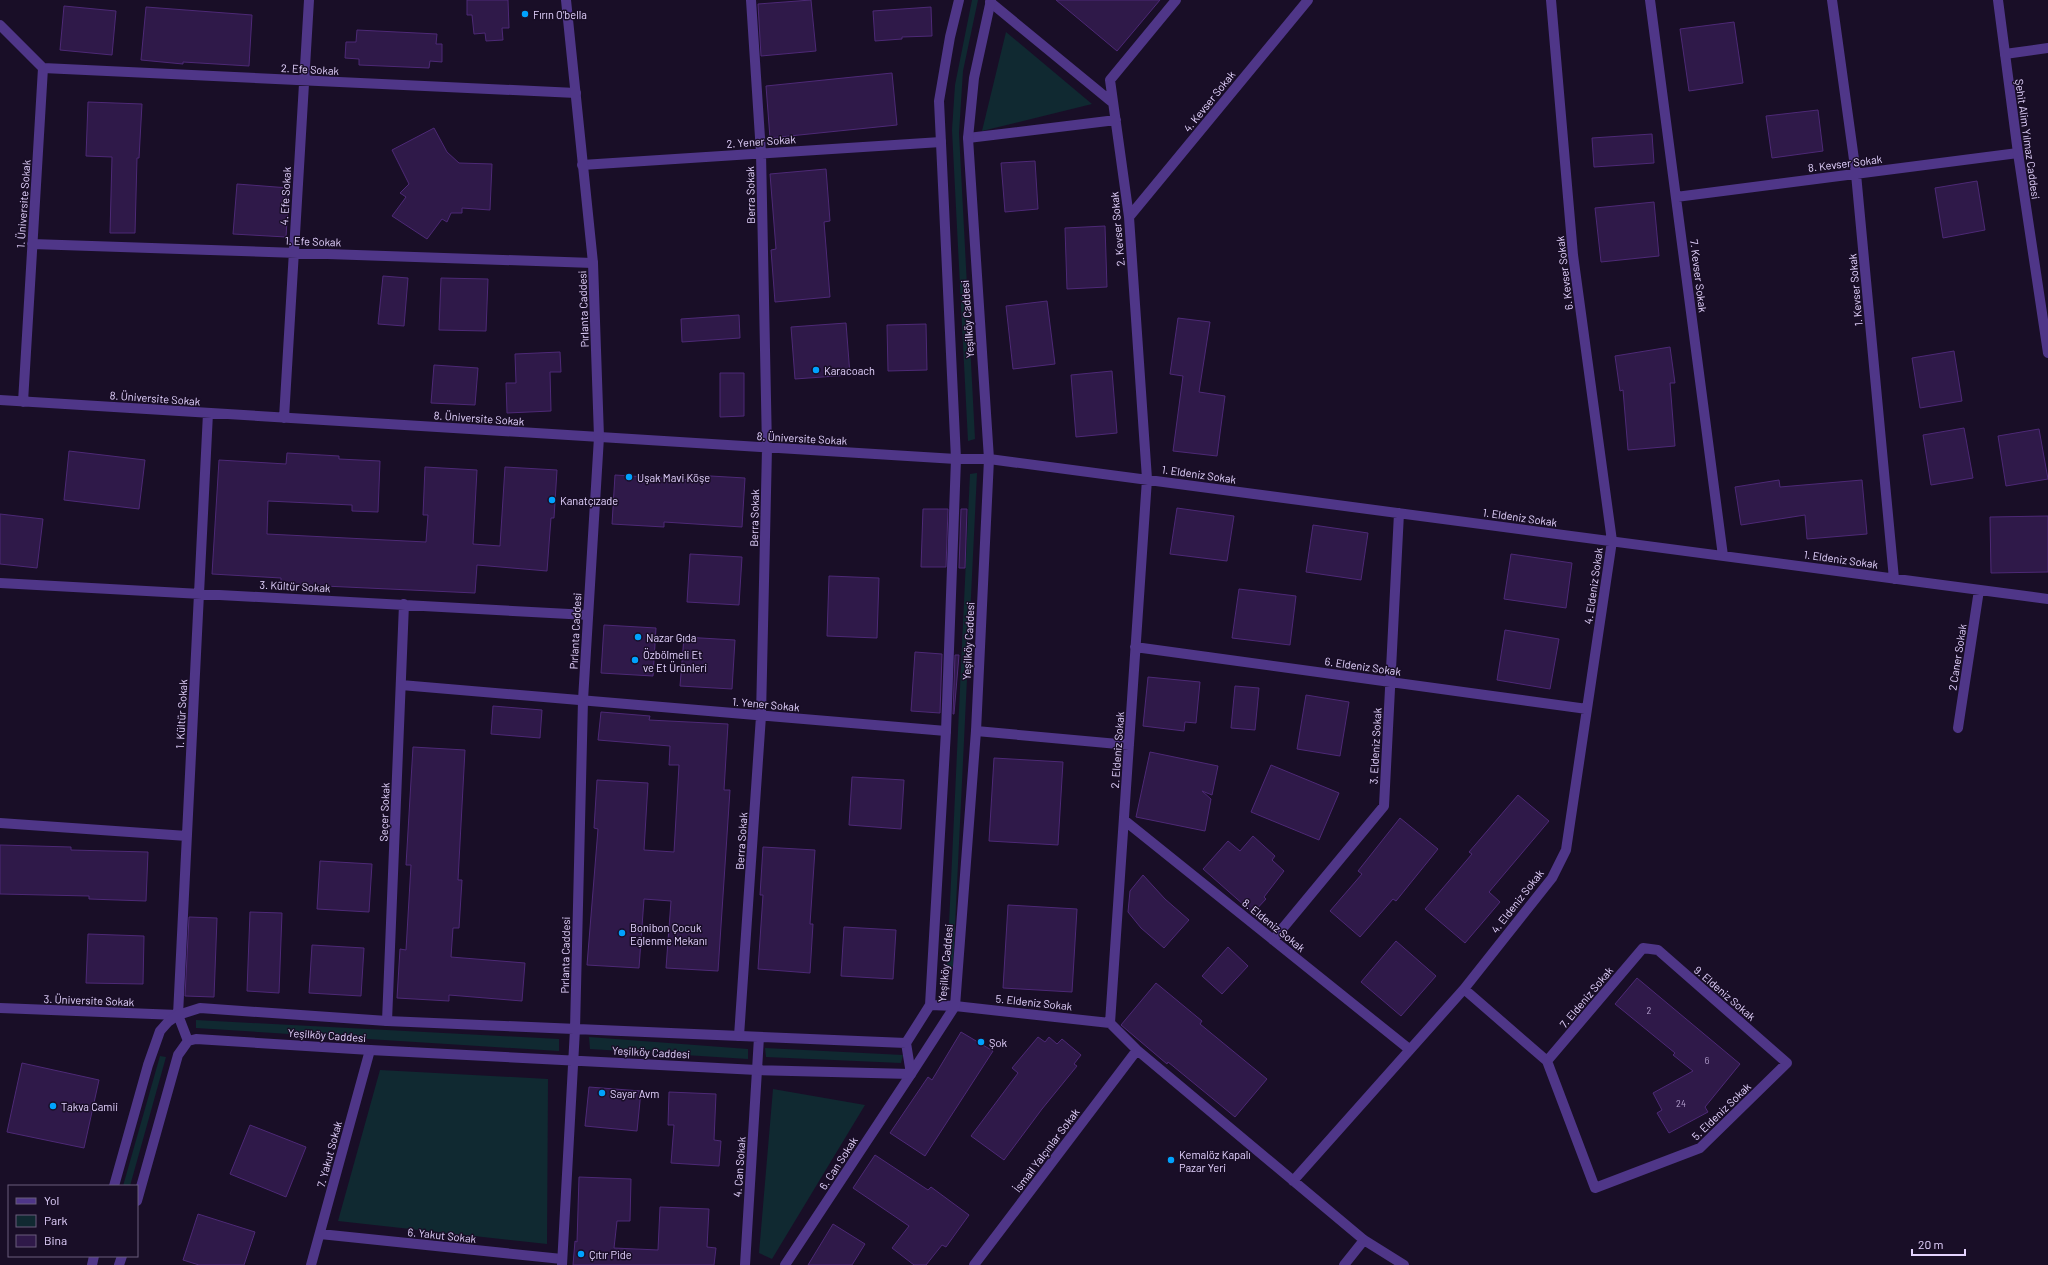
<svg xmlns="http://www.w3.org/2000/svg" width="2048" height="1265" viewBox="0 0 2048 1265" font-family="Barlow,sans-serif">
<style>
.green{fill:#102931}
.building{fill:#2f1949;stroke:#4d2976}
.lines{fill:none;stroke-linecap:round;stroke-linejoin:round}
.minor{stroke:#4f3688;stroke-width:10}
.tertiary{stroke:#4f3688;stroke-width:10}
.poi-dot{fill:#00a2fe;stroke:#190e27;stroke-width:1.5}
.labels{text-anchor:middle;dominant-baseline:central;stroke-width:3;stroke-linejoin:round;paint-order:stroke}
.number-label{font-size:9px;fill:#b7a4d2}
.poi-label{font-size:11px;fill:#e4d3ff;stroke:#190e27;text-anchor:start}
.street-label{font-size:11px;fill:#e4d3ff;stroke:#190e27}
</style>
<rect width="100%" height="100%" fill="#190e27"/>
<path class="green" d="M972,0h6l-15,71 -4,62 16,306 -7,2 -16,-311 3,-45z
M1006,32l86,72 -110,27z
M977,473l-24,494h-6l23,-493z
M196,1020l363,19v12l-363,-23z
M589,1037l159,12v10l-158,-10z
M765,1048l138,7 -2,8 -135,-6z
M160,1056l6,1 -36,129h-7z
M380,1070l168,9 -1,165 -209,-23z
M773,1089l92,16 -93,154 -13,-6z"/>
<path class="building" d="M467,0h41l1,28h-7l1,12 -17,1 -1,-8 -11,1 -2,-19h-5z
M811,0l5,51 -55,5 -3,-52z
M1056,0h104l-43,51z
M64,6l52,5 -4,44 -52,-5z
M146,7l106,8 -3,51 -66,-4v2l-42,-4z
M931,7l1,29 -30,1v2l-27,2 -2,-30z
M1734,22l9,61 -54,8 -9,-62z
M357,30l80,4 -1,10h6v18l-12,-1 -1,7 -70,-3v-6l-14,-1 1,-16h10z
M892,73l5,52 -127,13 -4,-52z
M88,102l54,2 -3,54h-2l-2,75h-25l2,-76 -26,-1z
M1818,110l5,41 -51,7 -6,-42z
M434,128l13,24 12,11 33,1 -2,46 -28,-2v5h-11l-4,9 -5,-3 -15,20 -35,-23 14,-19 -6,-4 9,-9 -17,-34z
M1652,134l2,29 -60,4 -2,-29z
M1035,161l3,48 -33,3 -4,-49z
M826,169l4,52 -6,1 6,75 -55,5 -4,-52 5,-1 -6,-75z
M1977,181l8,49 -42,8 -8,-50z
M237,184l52,4 -3,49 -53,-3z
M1654,202l5,54 -58,6 -6,-54z
M1105,226l2,61 -40,2 -2,-61z
M383,276l25,2 -4,48 -26,-2z
M441,278l47,1 -2,52 -47,-1z
M1047,301l8,63 -42,5 -7,-63z
M739,315l1,23 -58,4 -1,-23z
M1178,318l32,4 -11,70 26,4 -8,60 -44,-5 10,-75 -13,-2z
M846,323l4,52 -55,4 -4,-52z
M926,324l1,46 -39,1 -1,-46z
M1670,347l5,36h-5l5,63 -47,4 -5,-60 -3,1 -5,-35z
M1954,351l8,50 -42,7 -8,-50z
M560,352l1,20h-11l1,39 -44,2 -1,-30h10l-1,-29z
M434,365l44,3 -3,37 -44,-2z
M1112,371l5,62 -41,4 -5,-62z
M720,373h24v43l-24,1z
M1964,428l9,50 -42,7 -8,-50z
M2039,429l9,50 -42,7 -8,-50z
M69,451l76,9 -6,49 -75,-9z
M287,453l52,3v3l41,2 -2,51 -26,-1v-6l-84,-4 -1,33 159,8 2,-27h-5l2,-48 52,3 -4,74 27,2 5,-79 52,3 -3,48h-3l-4,53 -70,-6 -2,28 -194,-9v-6l-69,-4 7,-114 67,4z
M615,475l77,5 1,-5 52,3 -3,49 -78,-5v5l-52,-3z
M1779,480l1,7 82,-7 5,54 -60,5 -2,-24 -64,10 -6,-38z
M1177,508l57,8 -7,45 -57,-7z
M923,509h25l-2,58h-25z
M961,509h6l-2,59h-6z
M0,514l43,5 -6,49 -37,-4z
M2048,516v56l-57,1 -1,-56z
M1313,525l55,8 -7,47 -55,-8z
M690,554l52,3 -3,48 -52,-3z
M1511,554l61,9 -6,45 -62,-9z
M829,576l50,2 -2,60 -50,-2z
M1239,589l57,7 -6,49 -58,-7z
M604,625l52,3 -3,48 -52,-3z
M1505,630l54,9 -9,50 -53,-9z
M684,637l51,3 -3,49 -52,-3z
M915,652l27,2 -2,59 -29,-2z
M955,655h4l-5,59h-1z
M1148,677l52,5 -4,41 -11,-1 -1,9 -41,-5z
M1235,686l24,2 -4,42 -24,-2z
M1306,695l43,7 -9,54 -43,-7z
M493,706l49,4 -2,28 -49,-4z
M601,712l49,4 -1,4 79,4 -4,66h6l-12,181 -52,-3 5,-67 -27,-2 -5,69 -52,-3 11,-136 -4,-1 3,-48 51,3 -4,67 30,2 5,-87h-10l1,-19 -72,-6z
M413,747l52,3 -7,130h4l-3,48h-6l-2,29 74,6 -3,38 -73,-6v6l-52,-3 3,-49 6,1 5,-85h-5z
M1150,752l68,14 -6,29 -10,-4 9,8 -6,32 -69,-14z
M994,758l69,4 -5,83 -69,-4z
M1271,765l68,28 -20,47 -68,-28z
M852,777l52,3 -3,49 -52,-4z
M1518,795l31,26 -60,71 11,10 -35,41 -40,-34 47,-55 -3,-2z
M1400,818l38,31 -42,52 -3,-2 -33,38 -30,-26 32,-37 -4,-3z
M1253,836l22,20 -3,4 12,11 -20,26 2,2 -13,14 -50,-44 25,-28 12,10z
M0,845l71,2v3l77,2 -2,49 -57,-2v-3l-89,-2z
M763,847l52,3 -5,74h3l-3,49 -52,-4 5,-74h-3z
M320,861l52,3 -3,48 -52,-3z
M1143,875l22,24 24,21 -25,28 -23,-20 -13,-16 2,-21z
M1008,905l69,4 -5,83 -69,-4z
M250,912l32,1 -3,80 -32,-2z
M189,917l28,1 -3,79 -29,-1z
M844,927l52,3 -3,49 -52,-3z
M88,934l56,2 -1,48 -57,-1z
M1396,941l40,35 -35,40 -40,-34z
M312,945l52,3 -3,48 -52,-3z
M1228,947l20,19 -26,28 -20,-18z
M1637,978l103,86 -35,43 3,5 -39,21 -12,-20 5,-3 -9,-17 40,-22 -20,-16 2,-2 -60,-49z
M1156,983l46,38 -2,3 67,55 -32,38 -67,-55 -1,2 -46,-39z
M961,1032l32,19 -68,105 -35,-23 38,-56 4,3z
M1038,1037l7,5 4,-5 8,7 5,-5 19,16 -7,9 3,2 -35,43 -38,51 -33,-24 47,-63 -6,-5z
M22,1063l77,17 -15,68 -77,-16z
M589,1087l52,4 -4,40 -52,-5z
M669,1092l47,2 -2,46 7,1 -2,25 -48,-3 3,-38h-6z
M250,1125l56,22 -20,50 -56,-23z
M875,1155l53,35 3,-3 38,28 -23,32 -4,-2 -16,20h-12l-22,-17 17,-22 -56,-38z
M579,1177l52,2 -1,42h-13l-3,27 44,2 2,-43 49,2 -2,38 9,1 -2,17h-141l2,-24 2,1z
M198,1214l57,18 -11,33h-45l-16,-5z
M833,1224l32,20 -13,21h-44z"/>
<g class="lines">
<path class="minor" d="M1650,0l73,556
M1832,0l24,174 38,405
M990,2l123,101
M0,25l43,43 -20,334
M2005,54l43,-6
M43,68l533,25
M968,138l148,-18
M582,165l359,-23
M1676,197l342,-44
M1129,217l179,-217
M32,244l561,19
M0,400l956,59
M284,418l25,-418
M989,459l1059,140
M0,583l588,32
M1135,647l452,62
M401,685l545,46
M1958,728l21,-138
M976,731l153,14
M1124,820l285,229
M0,823l187,13
M1273,940l111,-134 15,-293
M1464,989l83,72 48,127 105,-40 87,-85 -129,-113 -15,-2 -96,113
M955,1006l155,17
M0,1008l178,7 30,-602
M387,1021l17,-417
M1110,1023l37,-544 -18,-262 -19,-137 66,-80
M1110,1023l27,27 227,190 40,25
M739,1036l22,-320 6,-268 -6,-295 -10,-153
M1293,1181l171,-192 88,-111 14,-28 46,-309 -39,-286 -22,-255
M320,1234l242,25
M311,1265l59,-215
M745,1265l12,-195
M785,1265l126,-191
M974,1265l163,-215
M1344,1265l20,-25"/>
<path class="tertiary" d="M1998,0l20,153 30,200
M956,459h33
M930,1005l25,1
M178,1015l10,26
M906,1043l5,31
M757,1070l2,-33
M114,1186l34,-121 12,-34 8,-9 10,-7 22,-7 187,13 519,22 24,-38 16,-274 10,-272 -17,-358 11,-64 9,-37
M137,1201l41,-146 10,-14 8,-2 174,11 387,20 154,4 44,-68 21,-275 13,-272 -21,-321 6,-60 17,-78
M92,1265l2,-9
M119,1265l3,-9
M562,1265l13,-236 8,-329 16,-263 -6,-174 -27,-263"/>
</g>
<g class="poi-dot">
<circle cx="525" cy="14" r="4"/>
<circle cx="816" cy="370" r="4"/>
<circle cx="629" cy="477" r="4"/>
<circle cx="552" cy="500" r="4"/>
<circle cx="638" cy="637" r="4"/>
<circle cx="635" cy="660" r="4"/>
<circle cx="622" cy="933" r="4"/>
<circle cx="981" cy="1042" r="4"/>
<circle cx="602" cy="1093" r="4"/>
<circle cx="53" cy="1106" r="4"/>
<circle cx="1171" cy="1160" r="4"/>
<circle cx="581" cy="1254" r="4"/>
</g>
<g class="labels">
<g class="number-label">
<text x="1649" y="1010">2</text>
<text x="1707" y="1060">6</text>
<text x="1681" y="1103">24</text>
</g>
<g class="poi-label">
<text x="533" y="14">Fırın O'bella</text>
<text x="824" y="370">Karacoach</text>
<text x="637" y="477">Uşak Mavi Köşe</text>
<text x="560" y="500">Kanatçızade</text>
<text x="646" y="637">Nazar Gıda</text>
<text x="643" y="654">Özbölmeli Et<tspan x="643" dy="13">ve Et Ürünleri</tspan></text>
<text x="630" y="927">Bonibon Çocuk<tspan x="630" dy="13">Eğlenme Mekanı</tspan></text>
<text x="989" y="1042">Şok</text>
<text x="610" y="1093">Sayar Avm</text>
<text x="61" y="1106">Takva Camii</text>
<text x="1179" y="1154">Kemalöz Kapalı<tspan x="1179" dy="13">Pazar Yeri</tspan></text>
<text x="589" y="1254">Çıtır Pide</text>
</g>
<g class="street-label">
<text transform="translate(310 69) rotate(3)">2. Efe Sokak</text>
<text transform="translate(1209 101) rotate(-51)">4. Kevser Sokak</text>
<text transform="translate(2028 139) rotate(82)">Şehit Alim Yılmaz Caddesi</text>
<text transform="translate(761 141) rotate(-4)">2. Yener Sokak</text>
<text transform="translate(1845 163) rotate(-7)">8. Kevser Sokak</text>
<text transform="translate(750 195) rotate(-91)">Berra Sokak</text>
<text transform="translate(285 196) rotate(-87)">4. Efe Sokak</text>
<text transform="translate(23 204) rotate(-86)">1. Üniversite Sokak</text>
<text transform="translate(1117 229) rotate(-95)">2. Kevser Sokak</text>
<text transform="translate(313 241) rotate(2)">1. Efe Sokak</text>
<text transform="translate(1564 273) rotate(-97)">6. Kevser Sokak</text>
<text transform="translate(1699 276) rotate(83)">7. Kevser Sokak</text>
<text transform="translate(1855 290) rotate(-95)">1. Kevser Sokak</text>
<text transform="translate(583 309) rotate(-92)">Pırlanta Caddesi</text>
<text transform="translate(967 319) rotate(-94)">Yeşilköy Caddesi</text>
<text transform="translate(155 398) rotate(4)">8. Üniversite Sokak</text>
<text transform="translate(479 418) rotate(4)">8. Üniversite Sokak</text>
<text transform="translate(802 438) rotate(3)">8. Üniversite Sokak</text>
<text transform="translate(1199 474) rotate(8)">1. Eldeniz Sokak</text>
<text transform="translate(1520 517) rotate(8)">1. Eldeniz Sokak</text>
<text transform="translate(754 518) rotate(-89)">Berra Sokak</text>
<text transform="translate(1841 559) rotate(8)">1. Eldeniz Sokak</text>
<text transform="translate(295 586) rotate(3)">3. Kültür Sokak</text>
<text transform="translate(1593 586) rotate(-82)">4. Eldeniz Sokak</text>
<text transform="translate(575 631) rotate(-87)">Pırlanta Caddesi</text>
<text transform="translate(968 641) rotate(-87)">Yeşilköy Caddesi</text>
<text transform="translate(1957 657) rotate(-81)">2 Caner Sokak</text>
<text transform="translate(1363 666) rotate(8)">6. Eldeniz Sokak</text>
<text transform="translate(766 704) rotate(5)">1. Yener Sokak</text>
<text transform="translate(181 714) rotate(-87)">1. Kültür Sokak</text>
<text transform="translate(1375 746) rotate(-87)">3. Eldeniz Sokak</text>
<text transform="translate(1117 750) rotate(-86)">2. Eldeniz Sokak</text>
<text transform="translate(384 812) rotate(-88)">Seçer Sokak</text>
<text transform="translate(741 841) rotate(-86)">Berra Sokak</text>
<text transform="translate(1517 901) rotate(-52)">4. Eldeniz Sokak</text>
<text transform="translate(1274 925) rotate(39)">8. Eldeniz Sokak</text>
<text transform="translate(565 955) rotate(-89)">Pırlanta Caddesi</text>
<text transform="translate(945 963) rotate(-85)">Yeşilköy Caddesi</text>
<text transform="translate(1725 993) rotate(41)">9. Eldeniz Sokak</text>
<text transform="translate(1586 997) rotate(-50)">7. Eldeniz Sokak</text>
<text transform="translate(89 1000) rotate(2)">3. Üniversite Sokak</text>
<text transform="translate(1034 1002) rotate(6)">5. Eldeniz Sokak</text>
<text transform="translate(327 1035) rotate(4)">Yeşilköy Caddesi</text>
<text transform="translate(651 1052) rotate(3)">Yeşilköy Caddesi</text>
<text transform="translate(1721 1111) rotate(-44)">5. Eldeniz Sokak</text>
<text transform="translate(1046 1150) rotate(-53)">İsmail Yalçınlar Sokak</text>
<text transform="translate(329 1154) rotate(-75)">7. Yakut Sokak</text>
<text transform="translate(838 1163) rotate(-57)">6. Can Sokak</text>
<text transform="translate(739 1167) rotate(-86)">4. Can Sokak</text>
<text transform="translate(442 1235) rotate(6)">6. Yakut Sokak</text>
</g>
</g>
<rect x="8" y="1185" width="130" height="72" fill="#190e27" stroke="#6a5d7d"/>
<rect x="16" y="1198" width="20" height="6" fill="#4f3688" stroke="#6a5d7d"/>
<text x="44" y="1205" font-size="12" fill="#e4d3ff">Yol</text>
<rect x="16" y="1215" width="20" height="12" fill="#102931" stroke="#6a5d7d"/>
<text x="44" y="1225" font-size="12" fill="#e4d3ff">Park</text>
<rect x="16" y="1235" width="20" height="12" fill="#2f1949" stroke="#6a5d7d"/>
<text x="44" y="1245" font-size="12" fill="#e4d3ff">Bina</text>
<path d="M1912 1249v6h53v-6" fill="none" stroke="#e4d3ff" stroke-width="2"/>
<text x="1918" y="1249" font-size="12" fill="#e4d3ff" stroke="#190e27" stroke-width="3" paint-order="stroke">20 m</text>
</svg>
